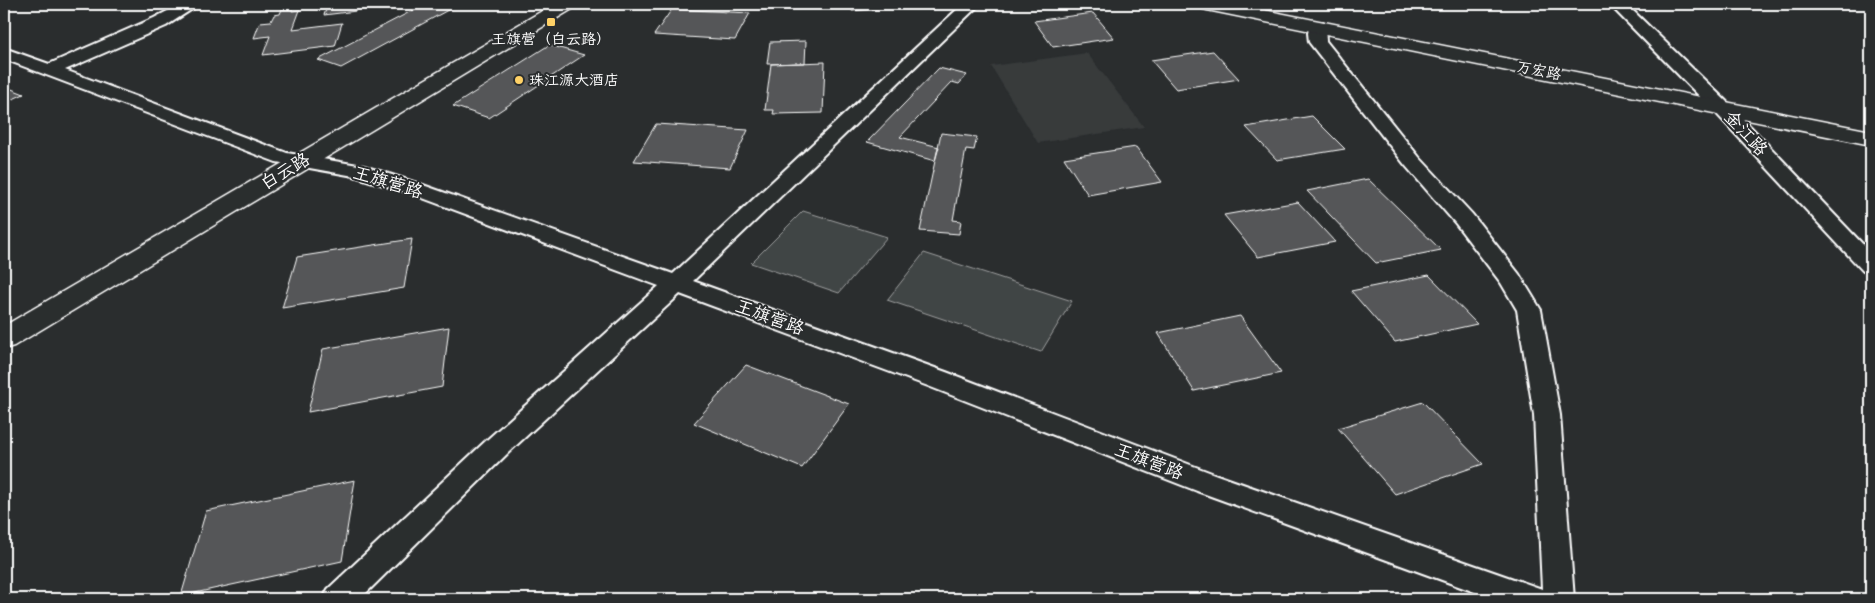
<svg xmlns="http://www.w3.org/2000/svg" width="1875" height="603" viewBox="0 0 1875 603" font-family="Caveat,'LXGW WenKai TC',sans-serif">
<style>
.built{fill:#373a3b}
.green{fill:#414445;stroke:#a0a2a2}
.building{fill:#555758;stroke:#fff}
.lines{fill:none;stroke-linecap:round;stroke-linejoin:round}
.minor-casing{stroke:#fff;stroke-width:4}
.tertiary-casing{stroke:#fff;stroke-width:3}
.secondary-casing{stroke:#fff;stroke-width:3}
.minor{fill:#2a2d2e;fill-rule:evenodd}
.tertiary{fill:#2a2d2e;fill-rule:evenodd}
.secondary{fill:#2a2d2e;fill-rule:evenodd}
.poi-dot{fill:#ffd166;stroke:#2a2d2e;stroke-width:2}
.labels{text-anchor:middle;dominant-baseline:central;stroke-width:4;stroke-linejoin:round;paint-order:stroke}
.far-poi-label{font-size:15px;fill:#fff;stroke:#2a2d2e}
.far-street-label{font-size:15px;fill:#fff;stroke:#2a2d2e}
.street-label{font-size:18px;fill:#fff;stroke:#2a2d2e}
</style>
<rect width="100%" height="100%" fill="#2a2d2e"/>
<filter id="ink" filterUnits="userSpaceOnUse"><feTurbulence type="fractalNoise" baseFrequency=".02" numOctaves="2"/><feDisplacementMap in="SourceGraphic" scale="10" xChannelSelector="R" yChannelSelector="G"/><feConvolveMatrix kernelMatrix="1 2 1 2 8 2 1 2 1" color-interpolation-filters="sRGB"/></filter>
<g filter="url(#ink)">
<path class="built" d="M1087,53l57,74 -106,16 -47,-77z"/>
<path class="green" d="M803,211l84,26 -48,56 -88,-30z
M924,253l148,48 -31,51 -154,-52z"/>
<path class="building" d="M328,4h30l-2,7 -32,4z
M425,4h34l-118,64 -23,-8z
M850,4h79l-77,7z
M292,8v3l8,-1 -7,19 49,-6 -7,23 -72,9 7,-19 -16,2 6,-16 11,-1 3,-6 6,-1 2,-5z
M672,9l78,4 -15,27 -81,-5z
M1093,13l21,25 -61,9 -19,-26z
M806,41l-1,22 -38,1 3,-22z
M549,45l35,10 -95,63 -36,-12z
M1213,51l26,28 -63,10 -25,-29z
M825,62l-2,51 -50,1 1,-4h-9l6,-46z
M939,68l28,7 -8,9 -7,-2 -52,55 39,10 -4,14 -68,-19z
M4,86l20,8 -20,9z
M1312,116l33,33 -68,11 -31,-33z
M656,124l92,6 -18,38 -96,-7z
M941,133l36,4 -3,13 -8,-1 -13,71 8,1 -2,13 -39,-3z
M1136,147l26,35 -74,13 -24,-37z
M1368,179l73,71 -65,13 -69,-72z
M1298,202l37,40 -77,15 -34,-42z
M412,239l-8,49 -122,20 15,-51z
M1429,275l48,49 -82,18 -44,-51z
M1240,316l41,57 -87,18 -36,-58z
M449,327l-7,60 -134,25 15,-63z
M746,365l103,39 -47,64 -108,-45z
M1423,402l60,62 -88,30 -57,-66z
M355,480l-13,81 -161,35 25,-85z"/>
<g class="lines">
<defs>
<path id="minor" d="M181,4h19l-34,22 -101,44 222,83 77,13 59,19 250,89 290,-270h17l-287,277 253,91 271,103 325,114 -8,-174 -17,-105 -16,-27 -45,-59 -51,-59 -96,-123 -1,-9 3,-11h12l2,4 1,15 93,116 53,57 47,60 22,36 19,105 14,184h-80l-297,-108 -269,-105 -248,-92 -171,158 -149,147h-37l5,-10 161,-151 170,-152 -250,-93 -55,-17 -78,-14 -272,-103v-11l45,16 105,-46z
M1609,4h17l102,99 143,150v20l-8,-2 -149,-160z"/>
<path id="tertiary" d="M1198,4h36l637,127v14l-664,-135 -7,-2z"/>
<path id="secondary" d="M554,4h22l-2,4 -560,338 -10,3v-23z"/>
</defs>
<use href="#minor" class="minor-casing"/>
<use href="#tertiary" class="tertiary-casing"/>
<use href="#secondary" class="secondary-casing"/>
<use href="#minor" class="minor"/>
<use href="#tertiary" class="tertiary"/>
<use href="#secondary" class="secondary"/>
</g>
</g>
<g class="poi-dot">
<rect x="546" y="17" width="10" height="10" rx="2.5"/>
<circle cx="519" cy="80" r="5"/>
</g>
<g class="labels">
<g class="far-poi-label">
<text x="551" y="39">王旗营（白云路）</text>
<text x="529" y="80" text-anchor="start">珠江源大酒店</text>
</g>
<g class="far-street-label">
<text transform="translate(1539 71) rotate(11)">万宏路</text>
</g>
<g class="street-label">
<text transform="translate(1746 133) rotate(47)">金江路</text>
<text transform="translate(285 171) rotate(-31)">白云路</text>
<text transform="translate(388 182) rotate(17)">王旗营路</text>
<text transform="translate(770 317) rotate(20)">王旗营路</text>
<text transform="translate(1149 461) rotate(21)">王旗营路</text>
</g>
</g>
<rect width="1875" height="603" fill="none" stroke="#2a2d2e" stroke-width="20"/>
<rect x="10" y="10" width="1855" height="583" fill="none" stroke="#fff" stroke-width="2" filter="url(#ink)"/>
</svg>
